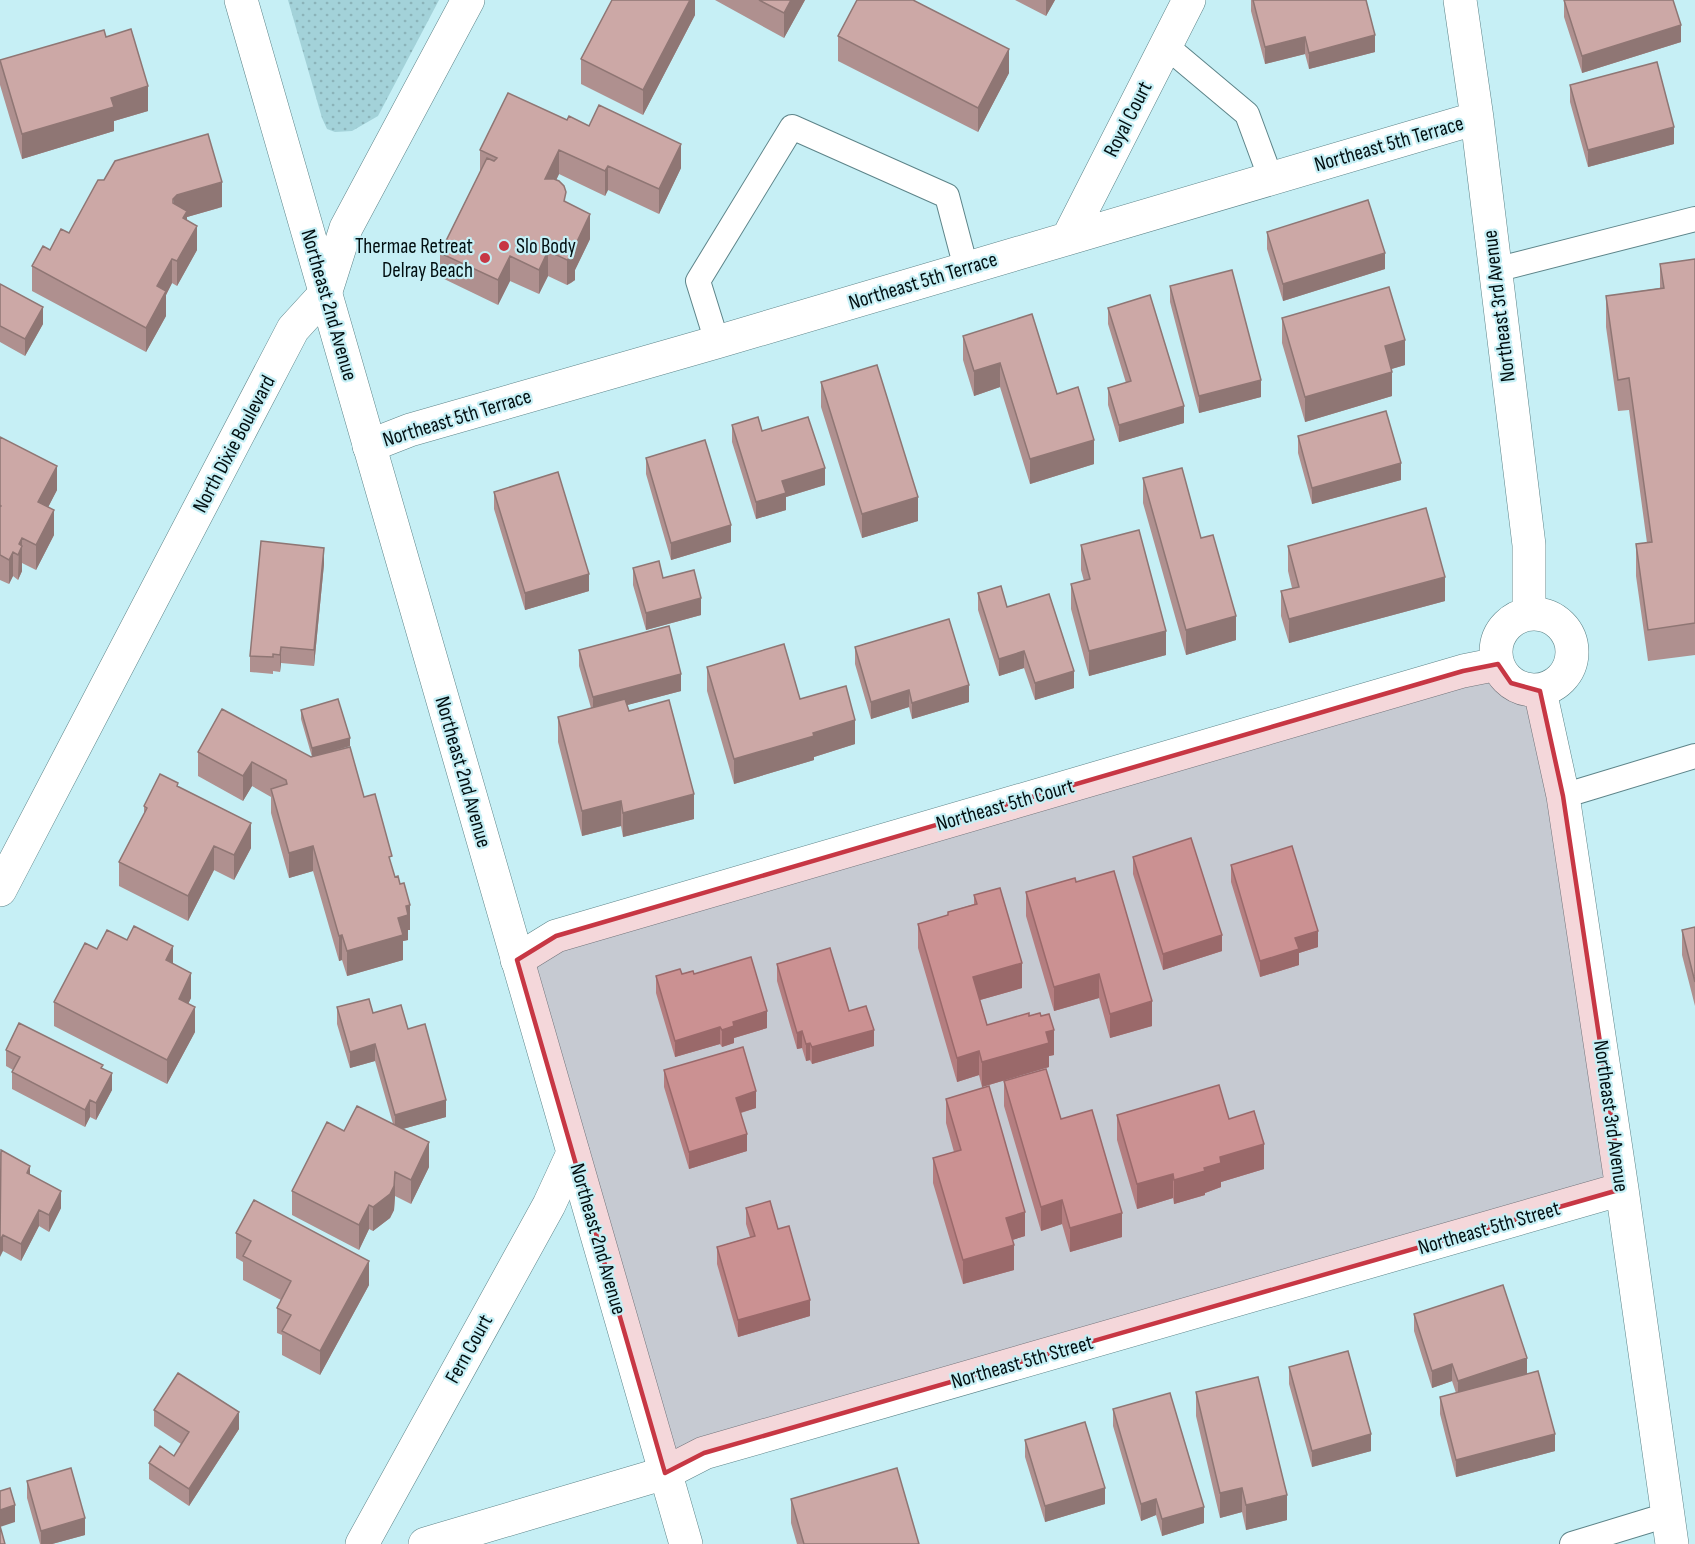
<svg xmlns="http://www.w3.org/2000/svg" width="1695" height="1544" viewBox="0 0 1695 1544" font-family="'Sofia Sans Condensed',sans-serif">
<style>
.park{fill:url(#park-dots)}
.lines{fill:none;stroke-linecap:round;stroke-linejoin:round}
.lane-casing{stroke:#5d8489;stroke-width:26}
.street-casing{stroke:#5d8489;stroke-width:34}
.secondary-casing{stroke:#5d8489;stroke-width:34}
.lane{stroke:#fff;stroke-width:24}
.street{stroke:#fff;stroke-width:33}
.secondary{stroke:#fff;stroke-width:33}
.wall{fill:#af908f}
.shaded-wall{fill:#8f7674}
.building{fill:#cca8a6;stroke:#8f7674;stroke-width:1.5}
.marked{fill:#c73744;fill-opacity:0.2;stroke:#c73744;stroke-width:4.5;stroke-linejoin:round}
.poi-dot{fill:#c73744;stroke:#c6eff5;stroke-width:2}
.labels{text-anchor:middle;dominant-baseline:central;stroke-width:4.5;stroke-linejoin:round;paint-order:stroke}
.street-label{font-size:21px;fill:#020f11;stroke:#c6eff5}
.poi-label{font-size:21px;fill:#020f11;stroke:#c6eff5;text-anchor:end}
</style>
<defs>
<pattern id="park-dots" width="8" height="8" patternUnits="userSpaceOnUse" patternTransform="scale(1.5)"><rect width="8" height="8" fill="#a3d2d9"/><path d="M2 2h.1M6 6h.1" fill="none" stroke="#8bb3b9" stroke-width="1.8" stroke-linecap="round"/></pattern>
</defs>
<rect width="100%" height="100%" fill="#c6eff5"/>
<path class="park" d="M288,0h151l-61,116 -26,15 -17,1 -8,-3 -5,-11z"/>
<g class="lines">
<defs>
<path id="lane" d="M1166,46l81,68 24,65
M1495,270l200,-51
M717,342l-19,-61 94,-154 155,69 19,72
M1563,796l132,-40
M1572,1544l95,-29"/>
<path id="street" d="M1460,0l17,118 52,427v69
M1068,238l121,-238
M369,446l41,-16 307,-88 760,-224
M1496 652a38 38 0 1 1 76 0a38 38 0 1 1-76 0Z
M1540,691l23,105 59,393 50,355
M0,890l293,-561 32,-35 21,-66 122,-228
M517,960l39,-24 907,-265 35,-7
M362,1544l187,-339 24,-52
M425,1544l240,-71 39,-20 918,-264"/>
<path id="secondary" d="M241,0l445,1544"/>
</defs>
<use href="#lane" class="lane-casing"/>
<use href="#street" class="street-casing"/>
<use href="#secondary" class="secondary-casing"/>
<use href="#lane" class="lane"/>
<use href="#street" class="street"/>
<use href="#secondary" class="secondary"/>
</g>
<path class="wall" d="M695,0v15l-52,100 -62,-31v-25z
M715,0h90l-21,38z
M1015,0h40l-9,16z
M1251,0h115l9,52 -66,17 -4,-15 -40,10 -14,-53z
M1564,0l117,42 -99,31 -18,-56z
M838,36l171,37 -31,59 -140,-71z
M106,37l42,74 -34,10v10l-92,28 -22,-74v-25z
M1570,85l104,59 -86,23 -18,-65z
M567,120l114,48 -22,46 -51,-24 -3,6 -46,-22 -3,6 10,22 24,37 -15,31v10l-4,3 -4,2 -19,-9 -9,18 -29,-13 -12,24 -58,-28v-24l40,-81v-22z
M222,207l-35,10v3l10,30 -20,36 -5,-3 -6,12v21l-20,36 -114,-61v-25l37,-33z
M1267,232l118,37 -102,32 -16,-52z
M1695,259v396l-47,6 -12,-85v-32l11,-1 -18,-133 -11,1 -12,-84v-31l54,-8v-24z
M0,284l43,40 -18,32 -25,-14z
M1170,286l91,111 -62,16 -29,-111z
M1108,308l76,115 -65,19 -11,-37v-17l18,-5 -18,-59z
M1282,318l123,47 -14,4 1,27 -87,26 -23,-79z
M963,336l94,58 37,70 -64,20 -30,-97 -26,9 -11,-36z
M821,382l97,139 -56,17 -41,-131z
M732,425l30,6 63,54 -39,12v13l-30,9 -24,-77z
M1298,436l103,44 -89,24 -14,-51z
M0,437l57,53 -9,17 6,28 -18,35 -14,-7v8l-4,9 -5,-4 -4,8 -9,-4z
M646,458l85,84 -60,18 -25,-86z
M1143,478l58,60 35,102 -50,15 -43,-152z
M494,492l95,99 -64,19 -31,-101z
M1081,545l85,110 -77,21 -18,-67v-25l13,-3 -3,-11z
M1288,546l157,55 -156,42 -8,-27v-25l11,-3 -4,-17z
M324,564l-10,102 -33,-3 -1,9 -7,-1v3l-23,-2v-16z
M633,568l30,10 38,37 -55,15 -13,-45z
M978,593l29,14 67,81 -39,12 -11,-32 -25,8 -21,-66z
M855,647l114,55 -57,17 -3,-12 -38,12 -16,-55z
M579,650l102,41 -54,14 2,6 65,108 -71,18 -2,-11 -39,10 -24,-94v-25l33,-9 -12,-42z
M707,667l93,32 55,45 -41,13v3l-80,24 -27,-93z
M301,710l49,36 -33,10 47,41 28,70 18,63h-2v10l-5,1v19l-56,16 -5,-16 -3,1 -26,-90 -24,7 -18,-65v-16l-19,-11 -9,15 -45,-25v-24l114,5 -11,-38z
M178,787l73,61 -17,32 -20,-10 -26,51 -69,-35v-24l25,-48v-8z
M1133,857l89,94 -59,19 -30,-96z
M1231,865l87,82 -19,6v12l-39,12 -29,-95z
M1076,882l76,144 -42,12 -11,-40 -45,13 -28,-95v-24z
M974,895l48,93 -42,12 7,25 42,-9 25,39 -5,1v11l-67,20 -3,-12 -22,7 -39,-134v-24l30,-8v-4l26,-8z
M1695,927v79l-13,-51v-25z
M97,949l76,15 18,34 -3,6 7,28 -28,52 -113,-58v-24z
M777,964l72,47 25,35 -62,18 -2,-4 -4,1 -4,-13 -5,1 -20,-68z
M682,974h12l73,54 -33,10v5l-12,4 -2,-3 -45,13 -19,-64v-17z
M337,1007l36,6 35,16 38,88 -43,12 26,38 -18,37 -16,-8 -1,14 -4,8 -17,13 -4,-2 -10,21 -67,-35v-24l52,-60 49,-7 -18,-63 -25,7 -13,-44z
M6,1050l97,18 9,22 -16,30 -6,-3 -5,10 -73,-38v-17l1,-2 -7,-4z
M664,1070l92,38 -15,5 6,38 -58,18 -25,-82z
M1004,1081l57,38 61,118 -52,15 -8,-28 -21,7 -37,-125z
M946,1099l79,137 -13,4 2,30 -51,14 -30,-101v-25l21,-6 -8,-29z
M1117,1115l112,4 35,50 -43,13v5l-16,6v2l-31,9 -1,-6 -36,11 -20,-69z
M0,1152l30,23 31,33 -12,24 -10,-6 -18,35 -18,-10z
M746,1208l32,21 32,87 -72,21 -21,-73v-17l33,-10 -4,-13z
M236,1233l133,52 -49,90 -38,-20v-20l-5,-2v-25l4,-8 -38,-20v-18l-7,-4z
M1414,1314l113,60 28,77 -99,26 -16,-63v-17l16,-4 -4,-12 -20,7 -18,-57z
M1289,1367l82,84 -59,16 -23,-83z
M1196,1392l91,128 -41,10 -4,-18 -22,6 -24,-102z
M1113,1409l91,114 -42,13 -6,-21 -15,6 -28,-95z
M154,1410l85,19 -50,77 -40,-27v-16l25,-7 7,-12 -27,-18z
M1025,1440l80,64 -60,18 -20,-65z
M27,1481l58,54 -33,9h-12l-13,-46z
M791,1499l128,45h-122l-6,-21z"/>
<path class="shaded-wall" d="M690,0h5v15l-52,100v-25z
M791,0h14l-21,38v-25z
M1046,0h9l-9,16z
M1681,25v17l-99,31v-17z
M1375,35v17l-66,17v-16z
M1305,37v17l-40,10v-17z
M1009,49v24l-31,59v-24z
M148,86v25l-34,10v10l-92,28v-25l89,-36z
M1674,127v17l-86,23v-17z
M681,144v24l-22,46v-25z
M559,150v24l-14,30v-25z
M608,166v24l-3,6v-25z
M222,182v25l-35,10v18l-10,-15 -4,-21 4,-4z
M590,214v25l-15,31v10l-8,5v-25z
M197,226v24l-20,36v-25z
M548,251v25l-9,18v-24z
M1385,253v16l-102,32v-17z
M510,256v25l-12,24v-25z
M172,259v24l-6,12v21l-20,36v-24l11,-42z
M43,307v17l-18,32v-17z
M1405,340v25l-20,6v-25z
M1000,363v24l-26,9v-25z
M1392,372v24l-87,26v-25z
M1261,380v17l-62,16v-17z
M1184,406v17l-65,19v-17z
M1094,440v24l-64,20v-25z
M1401,463v17l-89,24v-16z
M57,466v24l-19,37v-25z
M825,468v17l-39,12v13l-30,9v-17l26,-21z
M918,497v24l-56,17v-24z
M54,510v25l-18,35v-25z
M731,525v17l-60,18v-17z
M22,538v33l-4,9 1,-36z
M324,548v16l-10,102v-16z
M13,552v24l-4,8v-24z
M589,574v17l-64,19v-17z
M1445,577v24l-156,42v-24z
M701,598v17l-55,15v-17z
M1236,616v24l-50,15v-25z
M1166,631v24l-77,21v-25z
M281,647v16l-1,9v-17z
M1024,651v17l-25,8v-17z
M1074,671v17l-39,12v-17z
M681,674v17l-88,23v-17z
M969,685v17l-57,17v-16z
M909,690v17l-38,12v-17z
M855,720v24l-41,13v3l-80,24v-25l79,-26z
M350,738v8l-38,11v-9z
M252,762v24l-9,15v-25z
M694,794v25l-71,18v-24z
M621,801v25l-39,10v-25z
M251,823v25l-17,32v-25z
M214,846v24l-26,51v-25z
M313,846v25l-24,7v-25z
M410,905v25h-2v10l-5,1v19l-56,16v-25l51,-33 8,-12z
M1318,931v16l-19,6v12l-39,12v-16l35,-23z
M342,935v25l-3,1v-25z
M1222,935v16l-59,19v-16z
M173,946v24l-7,-10z
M1022,963v25l-49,14v-25z
M191,973v25l-12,25v-24z
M1099,974v24l-45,13v-24z
M1152,1001v25l-42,12v-24z
M195,1007v25l-28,52v-24z
M767,1011v17l-33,10v5l-12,4v-17l11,-8z
M720,1027v17l-45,13v-16z
M874,1030v16l-62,18v-17z
M1054,1030v25l-5,1v11l-67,20v-25l64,-30z
M802,1031v17l-5,1v-16z
M810,1043v17l-4,1v-17z
M375,1044v17l-25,7v-16z
M979,1051v24l-22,7v-24z
M112,1073v17l-16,30v-17z
M756,1091v17l-20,6v-16z
M90,1100v17l-5,10v-17z
M446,1100v17l-51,14v-16z
M747,1134v17l-58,18v-17z
M429,1142v25l-18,37v-24z
M1264,1144v25l-43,13v5l-16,6v2l-31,9v-24l30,-12 16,-11z
M30,1166v17l-3,-10z
M395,1172v24l-1,14 -4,8 -17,13v-24z
M1173,1174v24l-36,11v-25z
M61,1191v17l-12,24v-17z
M1062,1200v24l-21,7v-24z
M369,1205v24l-10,21v-25z
M39,1210v16l-18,35v-17z
M1025,1212v24l-19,6v-24z
M1122,1213v24l-52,15v-24z
M3,1235v16l-3,6v-17z
M1014,1245v25l-51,14v-24z
M369,1261v24l-49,90v-24z
M810,1300v16l-72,21v-17z
M1527,1358v17l-69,23v-17z
M1452,1364v17l-20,7v-17z
M239,1412v17l-50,77v-17z
M1371,1434v17l-59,16v-16z
M1555,1434v17l-99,26v-17z
M1105,1488v16l-60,18v-16z
M1242,1488v24l-22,6v-25z
M1287,1495v25l-41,10v-25z
M1156,1499v16l-15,6v-17z
M15,1505v17l-15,5v-17z
M1204,1507v16l-42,13v-17z
M85,1518v17l-33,9h-11v-13z"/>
<path class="building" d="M612,0h78l-47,90 -62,-31z
M759,0h32l-7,13z
M857,0h56l96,49 -31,59 -140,-72z
M1253,0h113l9,35 -66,18 -4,-16 -40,10z
M1564,0h109l8,25 -99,31z
M131,29l17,57 -37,12 3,9 -92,27 -22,-74 104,-30 2,7z
M1657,62l17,65 -86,23 -18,-65z
M508,93l59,27 2,-4 20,10 10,-21 82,39 -22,45 -51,-23 -3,5 -46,-21 -14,29h9l5,2 5,5 2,6 -2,9 26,13 -15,32v9l-8,5 -19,-9 -9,19 -29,-14 -12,24 -58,-27 47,-95 7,3 3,-3 -17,-8z
M208,134l14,48 -45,13 -4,4v4l14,8 -4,7 14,8 -20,35 -5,-2 -15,27 9,5 -20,37 -114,-62 11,-20 7,4 11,-21 8,4 29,-53h6l11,-19z
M1368,200l17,53 -102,31 -16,-52z
M1695,259v364l-47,7 -12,-86 16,-2 -23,-164 -11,2 -12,-84 58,-8 -4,-24z
M1232,270l29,110 -62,16 -29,-110z
M0,284l43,23 -18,32 -25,-13z
M1389,287l16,53 -20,6 7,26 -87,25 -23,-79z
M1150,295l34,111 -65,19 -11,-37 23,-7 -23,-73z
M1032,314l25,80 21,-7 16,53 -64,19 -30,-96 -26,8 -11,-35z
M877,365l41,132 -56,17 -41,-132z
M1386,411l15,52 -89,25 -14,-52z
M758,417l4,14 46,-14 17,51 -43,13 4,12 -30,9 -24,-77z
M0,437l57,29 -19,36 16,8 -18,35 -14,-7 -3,6 3,2 -4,9 -5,-3 -4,8 -9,-5v-48l1,-1 -1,-1z
M705,440l26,85 -60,18 -25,-85z
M1182,468l19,70 12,-3 23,81 -50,14 -43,-152z
M558,472l31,102 -64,19 -31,-101z
M1426,508l19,69 -156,42 -8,-28 18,-4 -11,-41z
M1139,530l27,101 -77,20 -18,-67 19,-5 -9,-34z
M261,541l63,7 -10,102 -33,-3 -1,8 -7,-1v3l-23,-1z
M659,561l4,17 31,-8 7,28 -55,15 -13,-45z
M1001,586l6,21 42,-13 25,77 -39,12 -11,-32 -25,8 -21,-66z
M949,619l20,66 -57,18 -3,-13 -38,12 -16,-55z
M669,626l12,48 -88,23 -14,-47z
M784,644l16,55 46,-13 9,34 -42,13 1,3 -80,23 -27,-92z
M338,699l12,39 -38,10 -11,-38z
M625,699l4,12 40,-11 25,94 -71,19 -2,-12 -39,10 -24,-94z
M222,709l89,48 39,-10 14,50 11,-3 17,62 -3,1 6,20 3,-1 2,8 4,-1 6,22 -4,1 2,9 -10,3 5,17 -56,16 -5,-16 -3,1 -26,-90 -24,7 -18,-64 16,-5 -1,-4 -34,-18 -9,14 -45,-24z
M160,774l18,9 -1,3 74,37 -17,32 -20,-9 -26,50 -69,-34 28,-54 -3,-2z
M1191,838l31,97 -59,19 -30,-97z
M1292,846l26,85 -23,7 4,11 -39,12 -29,-96z
M1114,871l38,130 -42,13 -11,-40 -45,13 -28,-95 49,-14 1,4z
M1000,888l22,75 -49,14 14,48 42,-12v3l11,-3 1,3 8,-2 5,16 -8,2 3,11 -67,19 -3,-11 -22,7 -39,-134 30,-9v-3l29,-8 -3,-9z
M134,926l39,20 -7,14 25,13 -12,26 16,8 -28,53 -113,-58 31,-59 12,6 10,-19 20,10z
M1695,927v55l-13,-52z
M830,948l19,63 17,-5 8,24 -62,17 -2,-4 -4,1 -4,-13 -5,2 -20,-69z
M751,957l16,54 -34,11 1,4 -12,4 -2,-3 -45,14 -19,-65 24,-7 2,5 11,-3 1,3z
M369,999l4,14 28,-8 7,24 17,-5 21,76 -51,15 -20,-71 -25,8 -13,-45z
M19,1023l84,42 -2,3 11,5 -16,30 -6,-3 -5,10 -73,-38 8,-15 -14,-7z
M743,1047l13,44 -20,7 11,36 -58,18 -25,-82z
M1046,1069l15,50 31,-9 30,103 -52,15 -8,-28 -21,7 -37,-126z
M1219,1085l10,34 25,-8 10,33 -44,13 1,6 -17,5 1,3 -31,9 -1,-6 -36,10 -20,-69z
M989,1086l36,126 -19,6 8,27 -51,15 -30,-102 28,-8 -15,-51z
M357,1106l72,36 -18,38 -16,-8 -1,14 -4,8 -17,13 -4,-2 -10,20 -67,-34 35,-69 17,9z
M1,1150l29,16 -3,7 34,18 -12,24 -10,-5 -18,34 -18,-9 -3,5z
M254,1200l115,61 -49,90 -38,-20 9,-16 -14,-7 14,-27 -48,-25 8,-15 -15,-8z
M770,1201l8,28 11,-3 21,74 -72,20 -21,-73 38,-11 -9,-28z
M1503,1285l24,73 -69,23 -6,-17 -20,7 -18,-57z
M1348,1351l23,83 -59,17 -23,-84z
M1538,1371l17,63 -99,26 -16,-63z
M178,1373l61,39 -50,77 -40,-26 11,-17 14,10 15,-24 -35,-22z
M1258,1377l29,118 -41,10 -4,-17 -22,5 -24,-101z
M1170,1393l34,114 -42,12 -6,-20 -15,5 -28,-95z
M1085,1422l20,66 -60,18 -20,-66z
M71,1468l14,50 -44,13 -14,-50z
M897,1468l22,76h-115l-13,-45z
M10,1488l5,17 -15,5v-19z
M0,1526l5,18h-5z"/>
<path class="marked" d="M1498,664l13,19 29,8 23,105 59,393 -918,264 -39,20 -148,-513 39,-24 907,-265z"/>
<g class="poi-dot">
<circle cx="504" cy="246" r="6"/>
<circle cx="485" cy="258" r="6"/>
</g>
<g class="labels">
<g class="street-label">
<text transform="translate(1128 119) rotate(-63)">Royal Court</text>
<text transform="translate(1389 144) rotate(-16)">Northeast 5th Terrace</text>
<text transform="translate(923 281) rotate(-17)">Northeast 5th Terrace</text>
<text transform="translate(329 305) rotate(74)">Northeast 2nd Avenue</text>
<text transform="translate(1499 306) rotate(-97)">Northeast 3rd Avenue</text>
<text transform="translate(457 418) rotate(-17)">Northeast 5th Terrace</text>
<text transform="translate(234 444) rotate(-62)">North Dixie Boulevard</text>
<text transform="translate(463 772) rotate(74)">Northeast 2nd Avenue</text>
<text transform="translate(1005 805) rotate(-16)">Northeast 5th Court</text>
<text transform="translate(1611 1116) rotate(82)">Northeast 3rd Avenue</text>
<text transform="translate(1489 1228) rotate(-16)">Northeast 5th Street</text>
<text transform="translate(598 1239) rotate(74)">Northeast 2nd Avenue</text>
<text transform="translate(469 1349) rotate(-61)">Fern Court</text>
<text transform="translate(1022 1362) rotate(-16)">Northeast 5th Street</text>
</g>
<g class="poi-label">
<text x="473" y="246">Thermae Retreat<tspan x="473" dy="24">Delray Beach</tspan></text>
<text x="516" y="246" text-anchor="start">Slo Body</text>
</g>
</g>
</svg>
